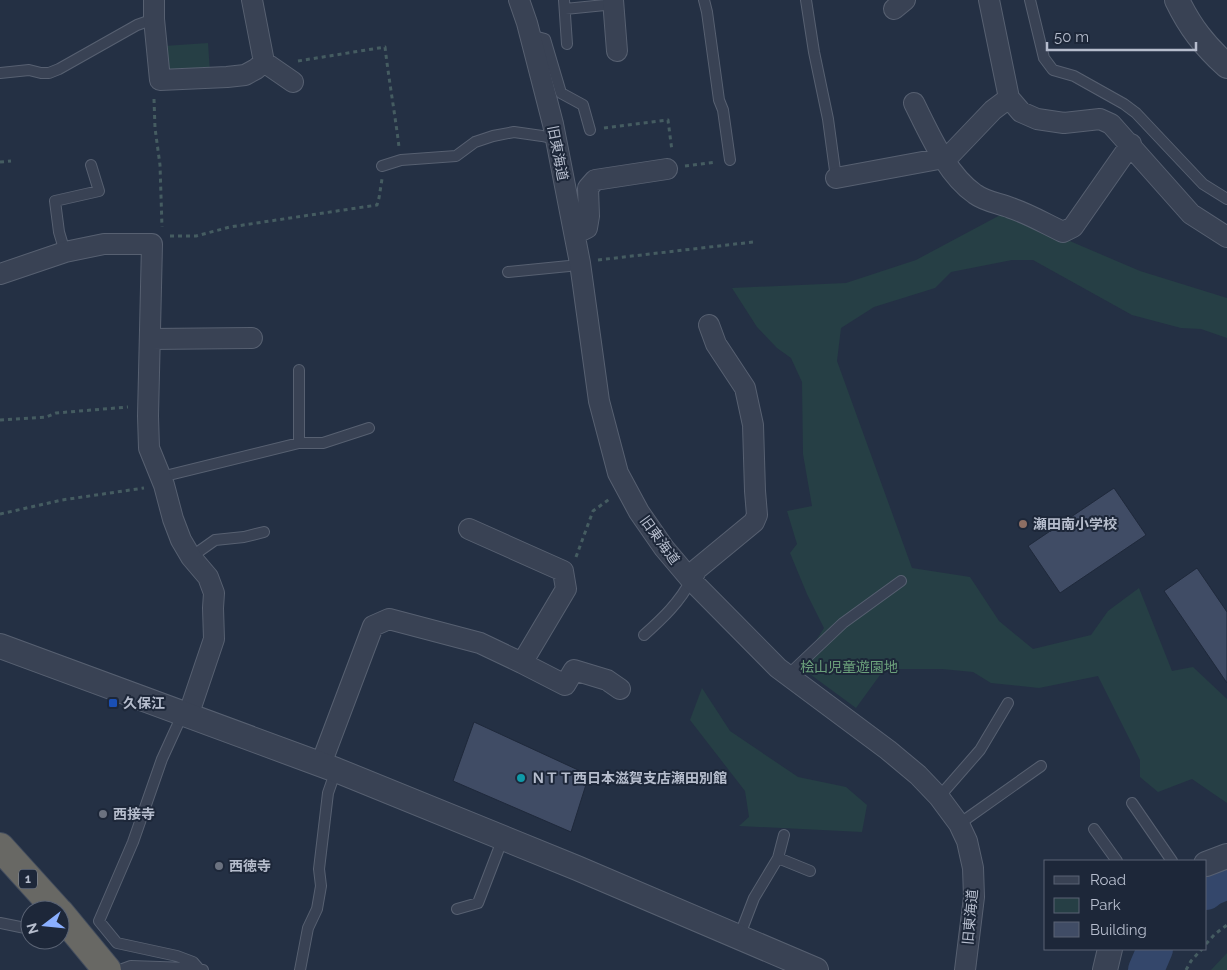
<svg xmlns="http://www.w3.org/2000/svg" width="1227" height="970" viewBox="0 0 1227 970" font-family="Raleway,'Noto Sans JP',sans-serif">
<style>
.green{fill:#263f45}
.lines{fill:none;stroke-linecap:round;stroke-linejoin:round}
.river{stroke:#34476b;stroke-width:36}
.building{fill:#404c65;stroke:#1f293b}
.service-casing{stroke:#576071;stroke-width:12}
.minor-casing{stroke:#576071;stroke-width:22}
.tertiary-casing{stroke:#576071;stroke-width:26}
.trunk-casing{stroke:#434d5e;stroke-width:30}
.path{stroke:#455c61;stroke-width:3;stroke-dasharray:4 4;stroke-linecap:butt}
.service{stroke:#394254;stroke-width:10}
.minor{stroke:#394254;stroke-width:20}
.tertiary{stroke:#394254;stroke-width:24}
.trunk{stroke:#686864;stroke-width:28}
.education-dot{fill:#8d6e63;stroke:#1d2739;stroke-width:2}
.transit-dot{fill:#1a4fb4;stroke:#1d2739;stroke-width:2}
.culture-dot{fill:#0f9aa8;stroke:#1d2739;stroke-width:2}
.worship-dot{fill:#6b7280;stroke:#1d2739;stroke-width:2}
.labels{text-anchor:middle;dominant-baseline:central;stroke-width:4;stroke-linejoin:round;paint-order:stroke}
.shield{fill:#1d2739;stroke:#8890a1;stroke-width:1}
.shield-label{font-size:12px;font-weight:bold;fill:#b6bdcd}
.street-label{font-size:14px;fill:#b6bdcd;stroke:#1d2739}
.poi-label{font-size:14px;font-weight:bold;fill:#b6bdcd;stroke:#1d2739;text-anchor:start}
.park-label{font-size:14px;fill:#6ba07b;stroke:#1d2739}
</style>
<rect width="100%" height="100%" fill="#243044"/>
<path class="green" d="M208,43l2,29 -38,2 -6,-8 -2,-20z
M1004,213l136,58 87,27v40l-26,-9 -20,-1 -49,-13 -99,-55h-21l-61,12 -16,16 -61,19 -33,21 -4,33 75,207 58,9 29,44 34,28 58,-14 17,-24 31,-23 33,83 21,-4 34,32v104l-35,-24 -34,13 -18,-15v-17l-42,-84 -59,12 -48,-5 -18,-11 -31,-3h-44l-10,-5 -32,44 -53,-39 22,-21 -8,-9 7,-11 -17,-34 -17,-41 7,-9 -10,-33 25,-5 -9,-52 -1,-72 -11,-24 -14,-10 -20,-21 -25,-39 114,-5 70,-23z
M702,688l28,43 68,46 48,10 21,18 -5,27 -123,-6 10,-9 -4,-26 -55,-71z
M1227,953v17h-16z"/>
<g class="lines">
<path class="river" d="M1206,892l5,-4 16,-7
M1146,970l9,-21"/>
</g>
<path class="building" d="M1114,488l32,47 -86,58 -32,-47z
M1197,568l30,44v71l-63,-92z
M474,722l115,53 -18,57 -118,-51z"/>
<g class="lines">
<defs>
<path id="service" d="M564,0l3,44
M704,0l3,12 12,88 4,10 7,50
M806,0l8,52 14,67 8,59
M1030,0l14,58 9,12 21,6 50,28 12,9 67,71 24,15
M565,9l40,-4 11,-3
M530,35l15,4 16,54 22,12 7,25
M0,73l29,-3 12,3h8l10,-4 78,-44 17,-6
M382,166l19,-6 55,-4 19,-14 18,-6 21,-4 28,4 13,3
M65,252l-6,-20 -4,-31 44,-10 -8,-26
M508,272l61,-6 11,-3
M299,443v-73
M161,477l138,-34h24l46,-15
M191,557l24,-17 29,-3 20,-5
M644,635c18,-16 36,-33 47,-55
M788,675l55,-52 58,-42
M183,713l-21,46 -29,83 -34,79 18,22 60,13 16,6 6,7
M939,797l41,-47 28,-47
M1132,803l40,58
M959,824l82,-58
M1094,829l23,32
M778,858l32,13
M457,909l21,-6 25,-65
M0,923l30,6
M739,937l15,-39 24,-40 6,-23
M120,970l11,-4 57,2 15,2
M300,970l8,-42 9,-19 4,-23 -2,-17 9,-76 8,-23"/>
<path id="minor" d="M154,0v19l6,61 67,-3 18,-2 11,-6 8,-7
M252,0l12,62 29,20
M519,0l8,23 26,101 27,139 19,138 19,72 21,39 25,36 27,32 87,88 110,82 30,25 21,22 20,27 8,17 6,27 1,29 -9,73
M613,0l4,51
M989,0l20,98 12,14 16,7 27,4 36,-4 11,5 80,90 36,23
M894,9l11,-9
M914,103c15,30 33,72 61,91 11,8 24,9 36,14 18,6 35,16 52,24l10,-5 58,-83
M836,178l108,-20 6,-3 43,-45 16,-12
M575,234l12,-6 2,-12 -1,-28 7,-8 72,-11
M0,274l65,-22 39,-8h48l-4,172 1,32 15,37 9,34 8,21 10,17 17,20 6,16 -1,15 1,31 -26,77
M150,339l102,-1
M469,529l94,42 3,18 -44,74
M691,580l6,-11 57,-47 3,-7 -2,-24 -2,-66 -8,-37 -29,-44 -7,-19
M321,764l52,-138 16,-7 91,24 42,20 43,22 9,-15 33,10 13,9"/>
<path id="tertiary" d="M1177,0c13,27 27,45 50,66
M0,646l336,124 241,98 239,102
M1206,864l21,-8
M1105,970l5,-21"/>
<path id="trunk" d="M0,847l57,63
M60,913l47,57"/>
</defs>
<use href="#service" class="service-casing"/>
<use href="#minor" class="minor-casing"/>
<use href="#tertiary" class="tertiary-casing"/>
<use href="#trunk" class="trunk-casing"/>
<path class="path" d="M298,61l87,-14c4,34 10,67 14,100
M154,99l1,29 5,37 2,62
M604,128l64,-8 4,31
M0,162l11,-1
M685,166l31,-4
M170,236h26l34,-9 147,-22 2,-7 3,-19
M598,260l155,-18
M0,420l46,-3 10,-4 72,-6
M0,514l62,-14 82,-12
M576,557l17,-46 18,-13
M1206,944l9,-10 12,-9
M1186,970l5,-9 11,-12"/>
<use href="#service" class="service"/>
<use href="#minor" class="minor"/>
<use href="#tertiary" class="tertiary"/>
<use href="#trunk" class="trunk"/>
</g>
<circle class="education-dot" cx="1023" cy="524" r="5"/>
<rect class="transit-dot" x="108" y="698" width="10" height="10" rx="2.5"/>
<circle class="culture-dot" cx="521" cy="778" r="5"/>
<g class="worship-dot">
<circle cx="103" cy="814" r="5"/>
<circle cx="219" cy="866" r="5"/>
</g>
<g class="labels">
<rect class="shield" x="19" y="869.5" width="18" height="19" rx="4"/>
<g class="shield-label">
<text x="28" y="879">1</text>
</g>
<g class="street-label">
<text transform="translate(558 153) rotate(79)">旧東海道</text>
<text transform="translate(660 540) rotate(54)">旧東海道</text>
<text transform="translate(970 917) rotate(-85)">旧東海道</text>
</g>
<g class="poi-label">
<text x="1033" y="524">瀬田南小学校</text>
<text x="123" y="703">久保江</text>
<text x="531" y="778">ＮＴＴ西日本滋賀支店瀬田別館</text>
<text x="113" y="814">西接寺</text>
<text x="229" y="866">西徳寺</text>
</g>
<g class="park-label">
<text x="849" y="667">桧山児童遊園地</text>
</g>
</g>
<rect x="1044" y="860" width="162" height="90" fill="#1d2739" stroke="#5a6374"/>
<rect x="1054" y="876" width="25" height="8" fill="#394254" stroke="#5a6374"/>
<text x="1090" y="885" font-size="15" fill="#b6bdcd">Road</text>
<rect x="1054" y="898" width="25" height="15" fill="#263f45" stroke="#5a6374"/>
<text x="1090" y="910" font-size="15" fill="#b6bdcd">Park</text>
<rect x="1054" y="922" width="25" height="15" fill="#404c65" stroke="#5a6374"/>
<text x="1090" y="935" font-size="15" fill="#b6bdcd">Building</text>
<g transform="translate(45 925) rotate(254)"><circle r="24" fill="#1d2739" stroke="#5a6374"/>
<path d="M0-4L9 19L0 12L-9 19Z" fill="#8aafff"/>
<text y="-8" font-size="14" font-weight="bold" text-anchor="middle" fill="#b6bdcd">N</text>
</g>
<path d="M1047 42v8h149v-8" fill="none" stroke="#b6bdcd" stroke-width="2.5"/>
<text x="1054" y="42" font-size="15" fill="#b6bdcd" stroke="#1d2739" stroke-width="4" paint-order="stroke">50 m</text>
</svg>
